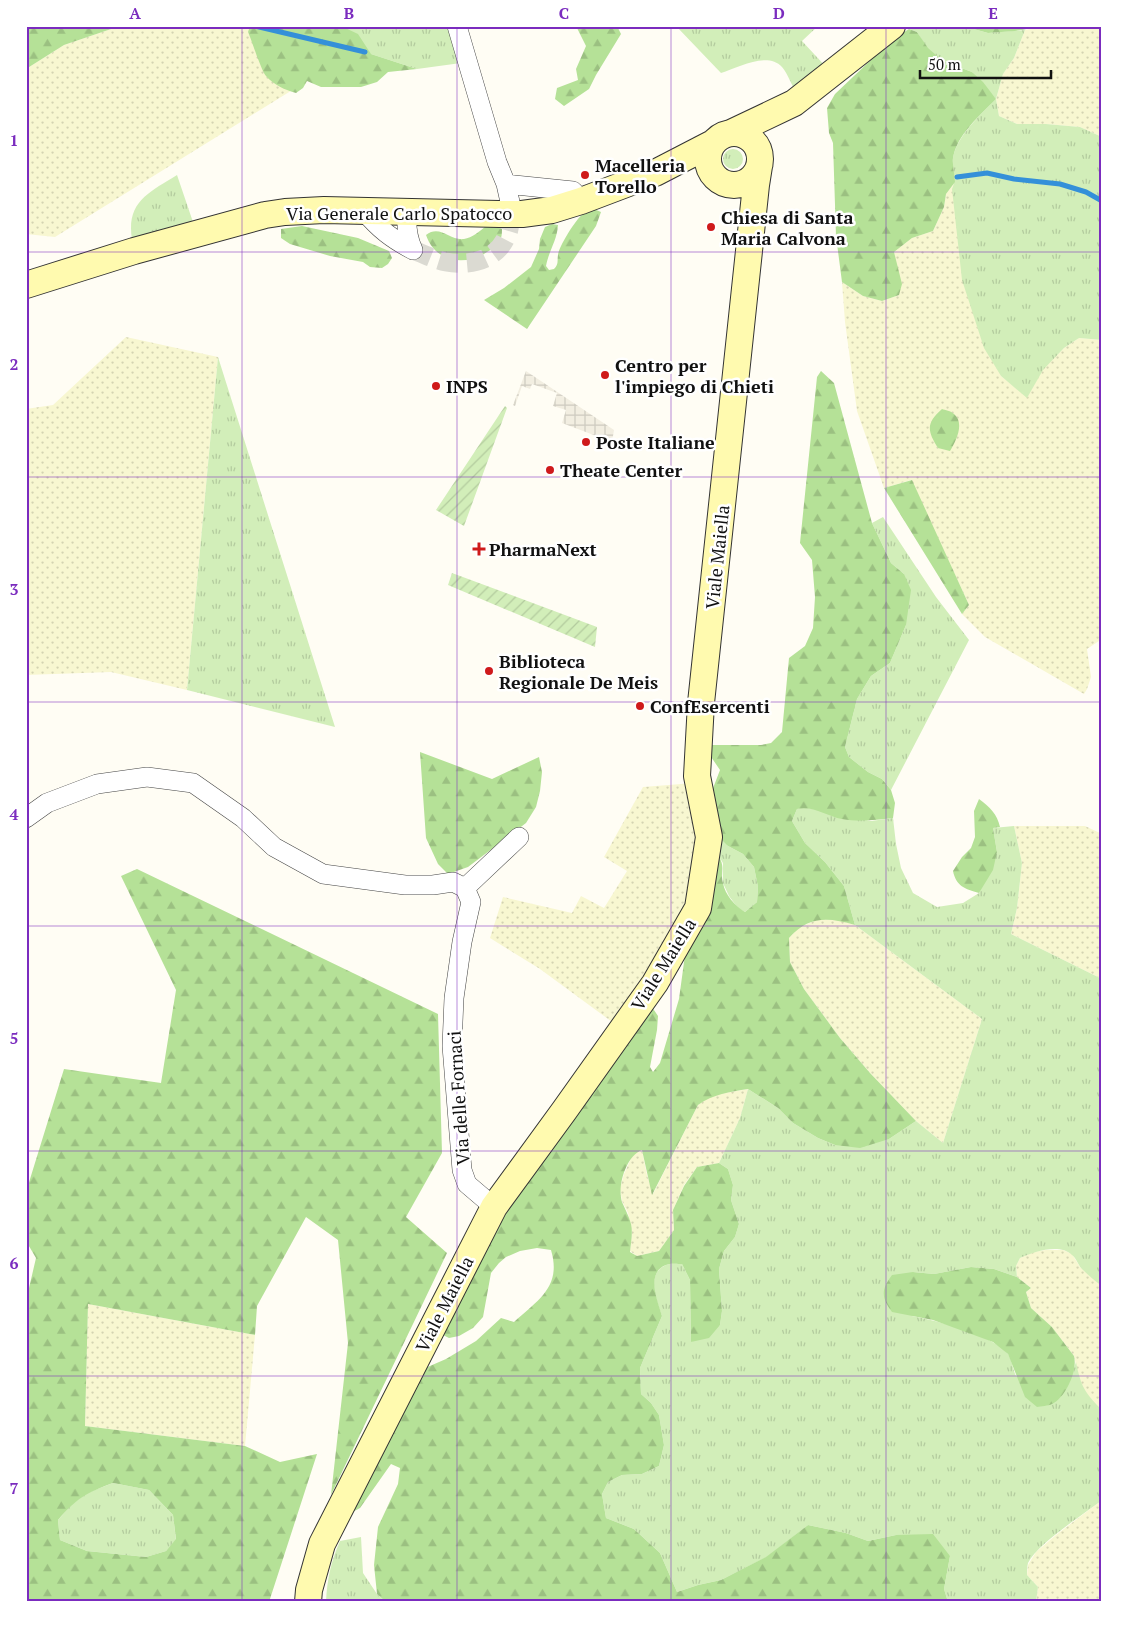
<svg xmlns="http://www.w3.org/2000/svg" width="1128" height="1628" viewBox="0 0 1128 1628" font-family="'PT Serif',serif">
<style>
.farmland{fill:url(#farmland-dots)}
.grass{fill:url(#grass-tufts)}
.forest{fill:url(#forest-firs);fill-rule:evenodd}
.garden{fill:url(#garden-furrows)}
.plaza{fill:url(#plaza-grid)}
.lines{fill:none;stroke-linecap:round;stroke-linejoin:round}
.stream{stroke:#3490d9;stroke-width:5}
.minor-tunnel{stroke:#dbdad2;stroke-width:19;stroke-dasharray:19 9;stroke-linecap:butt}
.minor-casing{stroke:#444;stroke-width:20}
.secondary-casing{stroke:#333;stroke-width:28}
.minor{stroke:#fff;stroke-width:19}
.secondary{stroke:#fffaaf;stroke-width:26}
.grid{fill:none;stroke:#7b2cbf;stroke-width:1;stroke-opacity:0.55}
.poi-dot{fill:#cf1a1b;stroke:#fff;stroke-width:2}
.labels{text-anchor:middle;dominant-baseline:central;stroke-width:5;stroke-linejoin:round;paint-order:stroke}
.poi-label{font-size:18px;font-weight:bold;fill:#111;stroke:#fff;text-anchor:start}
.street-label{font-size:18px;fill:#111;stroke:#fff}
.neatline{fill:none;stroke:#7b2cbf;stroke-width:2}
.grid-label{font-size:16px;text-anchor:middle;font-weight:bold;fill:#7b2cbf}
</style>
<defs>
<pattern id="farmland-dots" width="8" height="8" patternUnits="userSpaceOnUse" patternTransform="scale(1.25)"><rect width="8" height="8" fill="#f8f7d1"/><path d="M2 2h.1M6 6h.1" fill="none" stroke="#d4d3b2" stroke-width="1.8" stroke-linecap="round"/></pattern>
<pattern id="grass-tufts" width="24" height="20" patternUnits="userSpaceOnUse" patternTransform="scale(1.25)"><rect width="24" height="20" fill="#d2eeb9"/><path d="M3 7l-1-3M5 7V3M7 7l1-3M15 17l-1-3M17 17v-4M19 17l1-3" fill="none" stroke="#b3cb9e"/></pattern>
<pattern id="forest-firs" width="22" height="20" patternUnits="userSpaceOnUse" patternTransform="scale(1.25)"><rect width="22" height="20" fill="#b5e197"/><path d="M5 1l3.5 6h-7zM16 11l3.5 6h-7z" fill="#9bc081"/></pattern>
<pattern id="garden-furrows" width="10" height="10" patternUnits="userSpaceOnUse" patternTransform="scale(1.25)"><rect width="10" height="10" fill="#d2eeb9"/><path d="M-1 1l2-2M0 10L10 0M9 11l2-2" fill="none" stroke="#b3cb9e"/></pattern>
<pattern id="plaza-grid" width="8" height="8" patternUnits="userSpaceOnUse" patternTransform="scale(1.25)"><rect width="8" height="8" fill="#f2eee1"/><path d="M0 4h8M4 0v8" fill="none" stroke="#cecbc0"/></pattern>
</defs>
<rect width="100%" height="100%" fill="#fffdf4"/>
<path class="farmland" d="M120,26h116l13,2 58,53 -252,156 -29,-3v-165l38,-24z
M1045,26h57v111l-22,-10 -34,-3h-29l-18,-8 -3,-17 7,-25 11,-16 11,-28z
M955,182l46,194 26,21 16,-28 21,-21 15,-10 23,2v299l-15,10 4,28 -4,12 -3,5 -99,-57 -23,-23 7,-9 -58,-125 -27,8 -27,-77 -12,-89 -3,-40 21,14 19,5 17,-6 -5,-43 18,-14 21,-7 11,-24 2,-13z
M126,337l92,20 -31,333 -76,-18 -85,3v-266l27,-4z
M694,783l9,56 -8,68 -76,120 -79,-58 -50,-31 13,-41 69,16 9,-17 23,12 23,-37 -23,-14 39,-70z
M1014,826h71l17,8v145l-91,-45 6,-26 5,-45z
M819,919l20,1 16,5 127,94 -39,124 -27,-22 -46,-48 -30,-35 -36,-49 -14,-27 -1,-24 9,-10z
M748,1089l-8,29 -21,45 -22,4 -13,18 -11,25 1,20 -15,21 -22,5 -7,-5 2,-18 -4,-20 -6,-12 -2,-13 4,-14 9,-20 9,-4 5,25 6,19 45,-89 8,-6 13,-5z
M1046,1250h17l9,4 8,13 22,19v124l-15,-14 -7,-15 -6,-25 -22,-29 -21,-19 -5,-16 5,-4 -14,-11 -1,-11 4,-8 13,-6z
M88,1304l167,31 -10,111 -160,-20z
M1102,1500v102h-66l2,-15 -11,-12 1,-10 8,-13 20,-17z"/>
<path class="grass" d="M236,26h214l11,37 -44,6 -46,-15z
M676,26h142l-16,15 25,27 -31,24c-5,-8 -8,-18 -14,-25 -15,-16 -44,1 -61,6z
M913,26h57v2l18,5 37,-3 -11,28 -11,16 -7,25 3,17 18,8h29l34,3 22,10v203l-23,-2 -15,10 -21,22 -16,28 -26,-22 -17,-28 -22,-68 -10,-91c6,-13 -1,-18 1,-31 3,-21 28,-44 43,-59l-24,-27 -29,-11 -16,-13 -10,-16 -8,-3z
M723 159a10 10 0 1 1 20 0a10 10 0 1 1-20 0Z
M177,175l17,50 -62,15c-6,-38 16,-47 45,-65z
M218,357l117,370 -148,-37z
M883,517l53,80 33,43 -78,150 -9,-11 -14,-7 -19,-15 -4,-10 12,-48 14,-23 19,-13 16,-38 -2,-51 -13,-11 -19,-40z
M804,807l67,14 22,-3 3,26 5,24 12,25 24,14 26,-4 16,-10 18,-41 -4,-24 21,-2 8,37 -5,45 -6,26 91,45v307c-7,-5 -15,-12 -21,-18 -3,-4 -5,-10 -9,-13 -12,-12 -39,-3 -52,3l-4,8 1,11 -23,-8 -23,-2 -37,7 -21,-2 -1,44c23,4 83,20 96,38 4,6 5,16 8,22l53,7 7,-21c5,24 8,30 26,48v90c-19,15 -64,43 -74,63 -1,4 -1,8 -1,12l11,12 -2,15h-88l-4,-13 6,-33 -54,-21 -28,6 -22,-8 -38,-8 -41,32 -46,23 -23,5 -21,7 -17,-39 -26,-24 -28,-11 -4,-24 6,-12 14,-7 20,-1 17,-8 5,-21 -5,-30 -8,-12 -10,-9 -1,-26 22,-52c-5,-15 -17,-42 4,-51 4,-2 12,-1 16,-1l8,16 1,62 29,-17 2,-14 -3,-42 5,-18 11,-14 4,-13 -8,-24 2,-15 -5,-16 -9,-6 21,-45 8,-29 30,19 15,15 25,15 17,7 54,-6 27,-18 27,22 39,-124 -127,-94 -11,-39 -19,-24 -20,-19 -13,-22 5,-12z
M710,810l18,36 15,8 11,13 4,20 -1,15 -12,10 -7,-4 -9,-12 -6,-13v-20l-5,-8z
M113,1483l36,7 24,25 3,25 -10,11 -20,6 -59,-6 -27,-11 -2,-20 14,-16 15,-11z
M361,1537l2,36 14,21 9,8h-60c1,-22 5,-41 14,-61z"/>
<path class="forest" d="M26,26h94l-56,19 -38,24z
M250,26h91l17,8 13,20 46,15 -29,3 -11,10 -16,5h-40l-14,-6 -4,7 -7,5c-11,-3 -22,-8 -30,-17 -5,-6 -14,-35 -18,-44z
M576,26h41l4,8 -25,41 -7,14 -25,17 -9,-7 2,-11 21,-8 -2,-11 10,-23z
M970,26h75l-30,5 -27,2 -18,-5z
M909,29l8,3 11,16 15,13 29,11 11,10 13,17c-15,15 -40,37 -43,59 -1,7 2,17 2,24l-9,12 -2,13 -11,24 -21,7 -18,14 8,32 -3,11 -17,6 -19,-5 -21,-14 -6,-46 -3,-93 -4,-10 -2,-25 8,-14 58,-55z
M594,209l7,3 -5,14 -69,103 -43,-29 20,-12 27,-21 8,-18 1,-10 5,-12 7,-3 6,1c-1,16 -9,25 -12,41l3,4 5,-1c5,-5 3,-8 4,-14 1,-9 18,-36 25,-41 3,-2 8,-3 11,-5z
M302,226l56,12 31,13 3,7 -4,6 -6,4 -12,-1 -7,-5 -33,-6 -40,-12 -9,-6v-9z
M486,226l16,1c0,4 0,8 -1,11 -3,7 -8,11 -14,14 -22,15 -52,10 -61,-17 14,-11 24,6 38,4 8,-1 16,-8 22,-13z
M821,371l13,12 38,140 19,40 13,11 7,16 -5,35 -16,38 -19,13 -14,23 -12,48 4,10 19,15 14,7 9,11 4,13 -2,15c-17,2 -34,4 -51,1 -15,-3 -30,-14 -45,-10l-5,12 13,22 20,19 19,24 11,39c-28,-8 -46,-9 -66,13l1,24 14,27 36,49 30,35 46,48 -27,18 -29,9 -25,-3 -17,-7 -25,-15 -15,-15 -30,-19c-18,3 -35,5 -50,16l-46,90 -10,-45c-16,6 -25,36 -20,52 3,7 7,14 9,22 2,9 0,18 -1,28l7,4 22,-5 15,-21 -1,-20 11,-24 13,-19 22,-4 9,6 5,16 -2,15 8,24 -4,13 -11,14 -5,18 3,42 -2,14 -11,13 -18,4 -1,-62 -8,-16c-4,0 -12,-1 -16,1 -21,8 -8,37 -4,51l-22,52 1,26 10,9 8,12 5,30 -5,21 -17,8 -20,1 -14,7 -6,12 4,24 28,11 26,24 17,39 21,-7 23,-5 45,-23 42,-32 38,8 22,8 28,-6 37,-1 17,22 -6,33 4,13h-562l-9,-8 -3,-29 4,-38 20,-43 2,-16 -9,-4 -31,44 -13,7 69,-143 30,-13 30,-18 25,-23 13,4c24,-22 48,-35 37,-72l-14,-2 -17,3 -14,6 -7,6 -8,10 -8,44 -10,11 -14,8 -10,2 -6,-3 42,-103 167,-225 6,9 -1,14 -7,37 3,5 7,-9 19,-64 6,-44 33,-100c8,13 2,16 5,28 2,12 12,23 22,29l12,-10 1,-15 -4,-20 -11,-13 -15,-8 -8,-8 -10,-42 10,-26 -13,-19 4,-6h50l10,-2 11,-11 7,-74 16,-12 8,-18 2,-31 -3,-37 -12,-17 17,-166z
M942,409c3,1 9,2 12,5 11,9 2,27 -4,37l-12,-3c-11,-17 -12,-25 4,-39z
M912,480l57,125 -7,9 -78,-126z
M420,752l72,27 47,-22 3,15 -2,19 -4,16 -10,16 -58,44 -20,7 -10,-10 -12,-26z
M979,799c11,8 18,15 21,28l-7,1 4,24 -4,18 -14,23c-14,-4 -23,-7 -26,-22l9,-14 9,-9 4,-11 -1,-26z
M137,869l301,145 4,139 -36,64 41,36 -116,242 17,-152 -10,-103 -32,-23 -49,89 -2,29 -167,-31 -3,122 160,20 35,16 37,-8 -48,148h-243v-301l10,-43 -10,-17v-49l38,-123 97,14 15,-93 -55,-114zM113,1483l36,7 24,25 3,24 -10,12 -20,6 -59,-6 -27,-11 -2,-20c19,-22 28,-27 55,-37z
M971,1267l23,2 23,8 14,11 -5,4 5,16 21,19 22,29c4,14 -8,41 -22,48 -4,2 -11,2 -15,3l-12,-10 -17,-43 -15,-12 -60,-22 -41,-8c-11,-15 -11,-22 0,-37l21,-3 21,2z"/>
<path class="garden" d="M505,406l2,2 -43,118 -28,-16z
M452,573l145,54 -2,20 -147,-62z"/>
<path class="plaza" d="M526,371l88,59 -2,12 -50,-19 4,-13 -13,-4 4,-13 -25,-9 -2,5 -8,-3 -7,20 -2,-1z"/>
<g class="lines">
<path class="stream" d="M255,26l110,26
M957,177l30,-4 27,6 46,5 26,8 16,9"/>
<path class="minor-tunnel" d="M413,250c11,4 22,10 33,12 42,7 70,-16 64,-59"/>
<defs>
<path id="minor" d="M457,26l40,136 9,22 4,18
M506,184l67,7 8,10
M364,211c15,18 28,28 49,39
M407,212c-1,14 0,25 6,38
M26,818l21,-15 50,-19 50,-7 46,6 50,35 31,29 49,27 82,11h28l20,-3 12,6 6,14 -9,40 -8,56 -2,48 10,124 5,14 27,23
M465,888l54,-51"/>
<path id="secondary" d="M708 159a26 26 0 1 1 52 0a26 26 0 1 1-52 0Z
M731,133l63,-30 98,-77
M26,285l108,-34 131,-36 20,-3 39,-2 175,4h23l30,-4 29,-9 74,-28 58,-30
M308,1602l1,-12 13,-46 172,-337 70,-96 91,-128 43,-75 11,-71 -12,-61 4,-73 55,-518 3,-19"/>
</defs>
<use href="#minor" class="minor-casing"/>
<use href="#secondary" class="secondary-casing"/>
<use href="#minor" class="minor"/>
<use href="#secondary" class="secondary"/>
</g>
<path class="grid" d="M242,26v1576M457,26v1576M671,26v1576M886,26v1576M26,252h1076M26,477h1076M26,702h1076M26,926h1076M26,1151h1076M26,1376h1076"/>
<g class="poi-dot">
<circle cx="585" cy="175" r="5"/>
<circle cx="711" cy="227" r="5"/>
<circle cx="605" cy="375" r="5"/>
<circle cx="436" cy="386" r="5"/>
<circle cx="586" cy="442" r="5"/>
<circle cx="550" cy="470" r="5"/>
<path d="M476.5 541.5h5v5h5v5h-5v5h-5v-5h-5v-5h5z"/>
<circle cx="489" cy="671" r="5"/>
<circle cx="640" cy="706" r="5"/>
</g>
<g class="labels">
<g class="poi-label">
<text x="595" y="165">Macelleria<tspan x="595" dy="21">Torello</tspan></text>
<text x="721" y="217">Chiesa di Santa<tspan x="721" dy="21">Maria Calvona</tspan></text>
<text x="615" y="365">Centro per<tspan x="615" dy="21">l'impiego di Chieti</tspan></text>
<text x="446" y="386">INPS</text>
<text x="596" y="442">Poste Italiane</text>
<text x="560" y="470">Theate Center</text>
<text x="489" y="549">PharmaNext</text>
<text x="499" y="661">Biblioteca<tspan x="499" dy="21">Regionale De Meis</tspan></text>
<text x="650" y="706">ConfEsercenti</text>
</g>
<g class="street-label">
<text x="399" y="213">Via Generale Carlo Spatocco</text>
<text transform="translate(717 557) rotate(-84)">Viale Maiella</text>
<text transform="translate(663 964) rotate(-58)">Viale Maiella</text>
<text transform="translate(458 1098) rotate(-94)">Via delle Fornaci</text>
<text transform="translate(444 1304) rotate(-63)">Viale Maiella</text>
</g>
</g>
<rect width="1128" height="1628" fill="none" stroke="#ffffff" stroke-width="55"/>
<path d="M920 70v8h131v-8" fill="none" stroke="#111111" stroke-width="2.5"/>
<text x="928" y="70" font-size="15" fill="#111111" stroke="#ffffff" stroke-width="4" paint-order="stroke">50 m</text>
<rect x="28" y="28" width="1072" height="1572" class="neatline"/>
<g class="grid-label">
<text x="135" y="19">A</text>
<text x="349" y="19">B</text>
<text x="564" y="19">C</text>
<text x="779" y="19">D</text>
<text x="993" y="19">E</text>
<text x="14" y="146">1</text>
<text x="14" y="370">2</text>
<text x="14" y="595">3</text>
<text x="14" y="820">4</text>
<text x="14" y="1044">5</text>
<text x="14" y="1269">6</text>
<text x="14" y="1494">7</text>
</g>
</svg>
